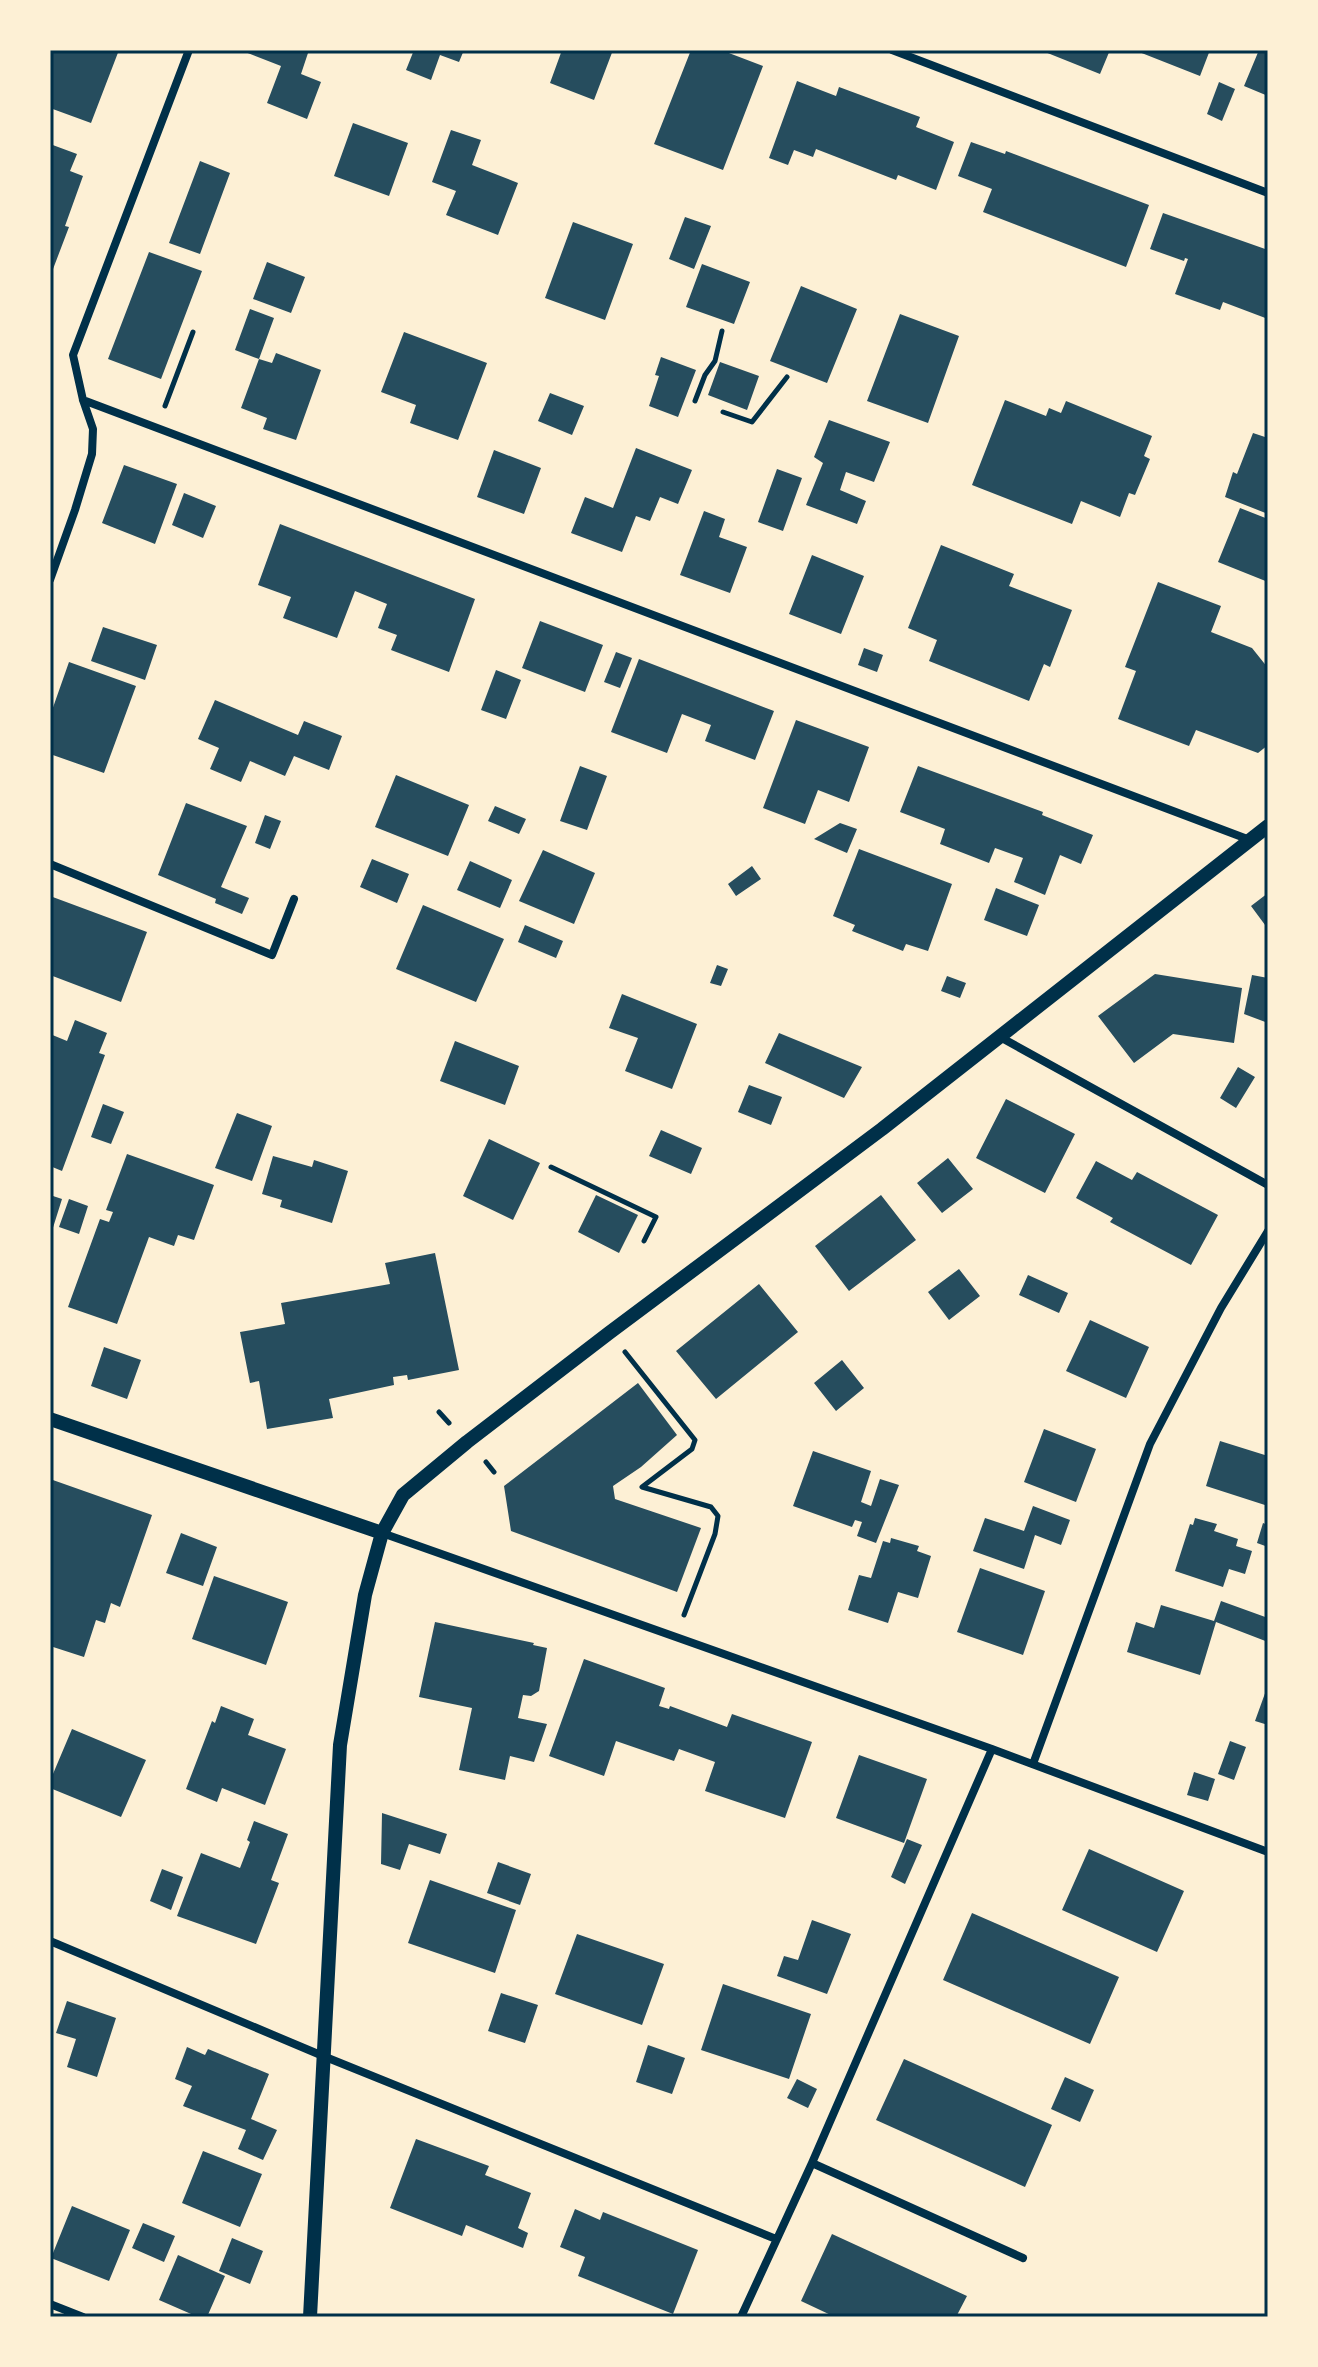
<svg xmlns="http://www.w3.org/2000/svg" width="1318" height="2367" viewBox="0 0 1318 2367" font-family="Figtree,sans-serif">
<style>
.building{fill:#264d5e}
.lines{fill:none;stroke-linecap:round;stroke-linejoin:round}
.path{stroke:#003049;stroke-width:5}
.minor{stroke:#003049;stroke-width:8}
.tertiary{stroke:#003049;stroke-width:14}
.neatline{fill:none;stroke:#003049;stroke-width:3}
</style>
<rect width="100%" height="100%" fill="#fdf0d5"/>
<path class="building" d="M50,50h69l-28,73 -41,-15z
M240,50h61l7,3 -7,21 20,8 -14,37 -40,-16 14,-37z
M414,50h50l-5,12 -19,-7 -9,25 -25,-10z
M562,50h51l-19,50 -44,-17z
M691,50h30l42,16 -40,104 -69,-26z
M1046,50h64l-10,24 -55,-22z
M1134,50h76l-10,26z
M1259,50h9v46l-24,-10z
M797,81l39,15 3,-9 81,30 -4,10 38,15 -18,48 -38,-15 -2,5 -80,-31 -3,8 -19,-7 -6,15 -19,-7z
M1219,82l16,7 -13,32 -15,-7z
M353,123l55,20 -19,53 -55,-20z
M451,130l30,10 -9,25 46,18 -20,52 -52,-20 10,-24 -24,-9z
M971,142l34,12 1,-3 143,54 -23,62 -143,-55 9,-23 -34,-13z
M50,144l27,10 -7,17 13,5 -18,50 4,1 -19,50z
M200,161l30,12 -30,81 -31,-11z
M1163,213l105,37v69l-45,-17 -3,8 -45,-16 13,-35 -3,-1 -1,3 -34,-12z
M685,217l26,9 -17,43 -25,-10z
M573,222l60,22 -28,76 -60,-22z
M149,252l53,19 -41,108 -53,-20z
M267,262l38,15 -14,36 -38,-14z
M702,264l48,18 -16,42 -48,-17z
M801,286l56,23 -30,74 -57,-22z
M250,309l24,9 -15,41 -24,-9z
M900,314l59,22 -31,87 -61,-22z
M404,332l83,31 -29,77 -48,-17 6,-18 -35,-13z
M276,353l45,17 -25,70 -33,-11 4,-11 -26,-10 18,-49 13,4z
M661,357l35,13 -18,47 -29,-11 10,-30 -4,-1z
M720,362l39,14 -12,34 -39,-15z
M550,393l34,13 -12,29 -34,-14z
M1005,400l41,16 3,-8 12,5 5,-12 86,35 -8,20 6,3 -15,36 -6,-2 -9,24 -39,-16 -9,23 -100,-39z
M829,420l61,22 -16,40 -28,-10 -6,18 26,11 -9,23 -51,-19 17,-42 -9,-6z
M1253,433l15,5v76l-43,-17 8,-25 4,2z
M636,448l56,22 -14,34 -18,-7 -10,24 -14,-5 -14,36 -51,-19 14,-36 28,11z
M494,450l47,18 -17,46 -47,-17z
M124,465l53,19 -22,60 -53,-21z
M777,469l25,9 -19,53 -25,-9z
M184,493l32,13 -13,32 -31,-13z
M1240,508l28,11v63l-50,-20z
M704,511l21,8 -6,18 28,10 -17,46 -50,-18z
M280,524l195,75 -26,73 -58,-22 6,-15 -19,-7 9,-24 -32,-13 -18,47 -54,-20 8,-21 -33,-12z
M941,545l73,29 -5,12 63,24 -22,57 -6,-3 -15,37 -100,-40 8,-21 -29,-12z
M812,555l52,21 -23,58 -52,-20z
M1158,582l63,24 -10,26 41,16 16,20v77l-10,8 -62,-23 -7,16 -71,-27 18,-48 -11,-4z
M540,621l63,24 -18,47 -63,-24z
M103,627l54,18 -12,35 -54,-19z
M864,648l19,7 -6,17 -19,-7z
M616,652l16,6 -12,30 -16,-6z
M639,659l135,52 -19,49 -50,-19 6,-16 -29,-11 -15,39 -56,-21z
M69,662l67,24 -32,87 -54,-19v-38z
M496,670l25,10 -15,39 -25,-9z
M215,700l83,35 6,-14 38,15 -13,34 -35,-14 -9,20 -35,-15 -9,21 -31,-13 9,-21 -21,-9z
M796,720l73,27 -20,55 -31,-12 -13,34 -42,-16z
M580,766l27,10 -20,54 -27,-9z
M918,766l125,46 -1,3 51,20 -12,29 -21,-9 -15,40 -31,-13 9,-24 -28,-10 -6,15 -49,-19 5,-15 -45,-17z
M396,775l73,30 -21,51 -73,-29z
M186,803l61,23 -26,61 28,11 -7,16 -27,-11 1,-4 -58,-24z
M495,806l31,13 -7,15 -31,-13z
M265,815l16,6 -11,28 -15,-6z
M840,823l17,6 -10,24 -33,-14z
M859,849l93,35 -24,67 -22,-7 -3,7 -51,-20 3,-6 -22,-9z
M543,850l52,23 -21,51 -55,-23z
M372,859l37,15 -12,29 -37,-16z
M470,861l42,19 -12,28 -43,-18z
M752,866l9,13 -25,17 -8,-12z
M996,888l43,17 -12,31 -43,-16z
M1268,893v36l-17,-23z
M50,896l97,36 -26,70 -71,-27z
M423,905l81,34 -28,63 -80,-33z
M525,925l38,16 -7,17 -38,-16z
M717,965l11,4 -7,17 -11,-3z
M1155,974l87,14 -8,55 -61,-9 -39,29 -36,-47z
M1252,975l16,3v45l-24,-9z
M947,976l19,7 -6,15 -19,-7z
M622,994l75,30 -25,65 -47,-18 13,-33 -29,-10z
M75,1020l32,13 -8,20 6,2 -43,116 -12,-5v-132l17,7z
M779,1033l83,34 -18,31 -79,-35z
M455,1041l64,25 -14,39 -65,-24z
M1238,1067l17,10 -19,31 -16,-10z
M749,1085l33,12 -11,28 -33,-13z
M1006,1099l69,35 -30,59 -69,-35z
M103,1104l21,8 -13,32 -20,-7z
M237,1113l35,13 -20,55 -37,-13z
M661,1130l41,18 -11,26 -42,-18z
M489,1139l51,24 -27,57 -50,-24z
M127,1154l87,31 -20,55 -16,-5 -4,11 -25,-9 -32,87 -49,-17 32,-88 9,3 4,-10 -7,-2z
M273,1156l39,11 2,-7 34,11 -16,52 -52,-16 2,-7 -20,-6z
M948,1158l25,31 -31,24 -25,-30z
M1096,1161l36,19 5,-8 81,43 -27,50 -81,-43 3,-4 -37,-20z
M50,1195l12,4 -11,35h-1z
M596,1195l42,20 -19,38 -41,-21z
M881,1195l35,45 -67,51 -34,-45z
M69,1199l19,7 -9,28 -20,-7z
M435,1253l24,117 -51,10 -1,-5 -14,2 1,8 -65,14 4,19 -66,11 -8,-48 -9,2 -10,-51 45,-8 -4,-21 109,-19 -5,-21z
M959,1269l21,27 -31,24 -21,-28z
M1028,1275l40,18 -9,20 -40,-18z
M759,1284l39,48 -82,67 -40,-48z
M1090,1320l59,27 -23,51 -60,-27z
M104,1347l37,13 -14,39 -36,-13z
M842,1360l22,28 -28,23 -22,-28z
M638,1383l39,52 -36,32 -28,19 2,13 86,29 -24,64 -166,-61 -7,-45z
M1044,1429l52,20 -20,53 -52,-20z
M1220,1441l48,15v50l-62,-20z
M813,1451l58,20 -10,31 10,4 9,-27 19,6 -23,58 -19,-7 5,-14 -7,-2 -3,7 -59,-21z
M50,1479l102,36 -32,92 -9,-4 -6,20 -9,-3 -12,37 -34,-11z
M1033,1506l37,14 -9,25 -26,-10 -11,34 -51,-18 12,-33 39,13z
M1195,1518l22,6 -3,7 24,8 -2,7 16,5 -7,23 -16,-5 -6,18 -48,-16 15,-47 3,1z
M1263,1523l5,2v22l-11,-4z
M181,1533l36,14 -14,39 -37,-13z
M891,1538l28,8 -2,5 14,5 -13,42 -20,-6 -10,31 -40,-13 11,-35 12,3 12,-37 7,2z
M980,1568l65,23 -22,64 -66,-23z
M214,1576l74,26 -22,63 -74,-26z
M1221,1601l47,17v24l-52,-20 -16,53 -73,-23 9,-30 18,6 7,-23 53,16z
M435,1622l99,21 -1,2 14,3 -8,43 -8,5 -8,-1 -5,23 29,6 -13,38 -24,-6 -5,24 -46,-10 13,-62 -53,-11z
M584,1659l81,29 -6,18 10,3 1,-3 57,21 5,-13 80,28 -27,76 -80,-27 10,-29 -36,-13 -5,12 -58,-20 -12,35 -55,-20z
M1268,1685v40l-13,-4z
M221,1706l33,13 -6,16 38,14 -21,56 -43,-17 -5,14 -31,-13 26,-68 3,2z
M72,1729l74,31 -25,57 -71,-29v-7z
M1230,1741l16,6 -12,33 -16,-6z
M859,1755l68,24 -23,64 -68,-25z
M1194,1772l21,7 -7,22 -21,-6z
M382,1813l65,21 -7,20 -31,-10 -9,26 -19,-6z
M254,1821l34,13 -17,46 8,3 -23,61 -79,-28 24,-63 39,15 10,-26 -3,-2z
M907,1839l15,6 -17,39 -14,-7z
M1089,1849l95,42 -27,61 -95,-42z
M498,1862l33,12 -11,31 -33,-12z
M162,1869l21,8 -12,33 -21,-9z
M430,1880l86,30 -21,63 -87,-30z
M972,1913l147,64 -29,67 -147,-64z
M812,1920l39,14 -24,60 -50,-18 7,-20 14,4z
M577,1934l87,30 -22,61 -87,-31z
M723,1984l88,30 -22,65 -88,-29z
M501,1993l37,12 -13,38 -37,-12z
M67,2001l49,17 -19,59 -30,-10 9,-28 -20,-6z
M648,2045l37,13 -13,36 -36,-12z
M187,2047l18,8 3,-6 61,25 -18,45 26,11 -14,30 -25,-11 8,-19 -63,-24 9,-20 -17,-7z
M904,2059l148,66 -27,62 -149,-67z
M1065,2077l29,13 -14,32 -29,-13z
M797,2079l20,10 -9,19 -21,-10z
M416,2139l73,27 -4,9 46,18 -13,35 10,5 -5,15 -57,-23 -4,11 -72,-28z
M203,2151l59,23 -22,53 -58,-24z
M72,2206l58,24 -21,51 -58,-23z
M575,2209l25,11 3,-8 95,38 -25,64 -95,-38 7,-19 -25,-10z
M143,2223l32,13 -11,26 -32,-14z
M832,2234l135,62 -11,21h-121l-34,-16z
M232,2238l31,13 -13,33 -31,-13z
M178,2255l47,21 -18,41h-9l-39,-17z"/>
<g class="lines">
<path class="path" d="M695,401l10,-26 10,-14 7,-30
M165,406l28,-74
M723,412l29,10 35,-45
M551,1167l105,50 -12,24
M625,1352l70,88 -3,9 -50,38 69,20 7,9 -3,18 -31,81
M439,1412l10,11
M486,1462l8,10"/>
<path class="minor" d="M892,50l376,143
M83,400l1167,440
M50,580l25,-70 17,-56 1,-25 -10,-29 -10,-45 116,-305
M50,864l222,91 22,-56
M1000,1037l268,148
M382,1533l610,216 276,103
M1033,1764l117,-320 71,-136 47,-77
M50,1941l273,115 453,183
M812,2163l211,95
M50,2304l33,13
M741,2317l71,-154 180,-414"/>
<path class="tertiary" d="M50,1419l332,114
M310,2317l30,-572 25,-150 17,-62 21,-38 64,-53 142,-109 273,-204 386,-303"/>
</g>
<rect width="1318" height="2367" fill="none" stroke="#fdf0d5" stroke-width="104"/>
<rect x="52" y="52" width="1214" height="2263" class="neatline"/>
</svg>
